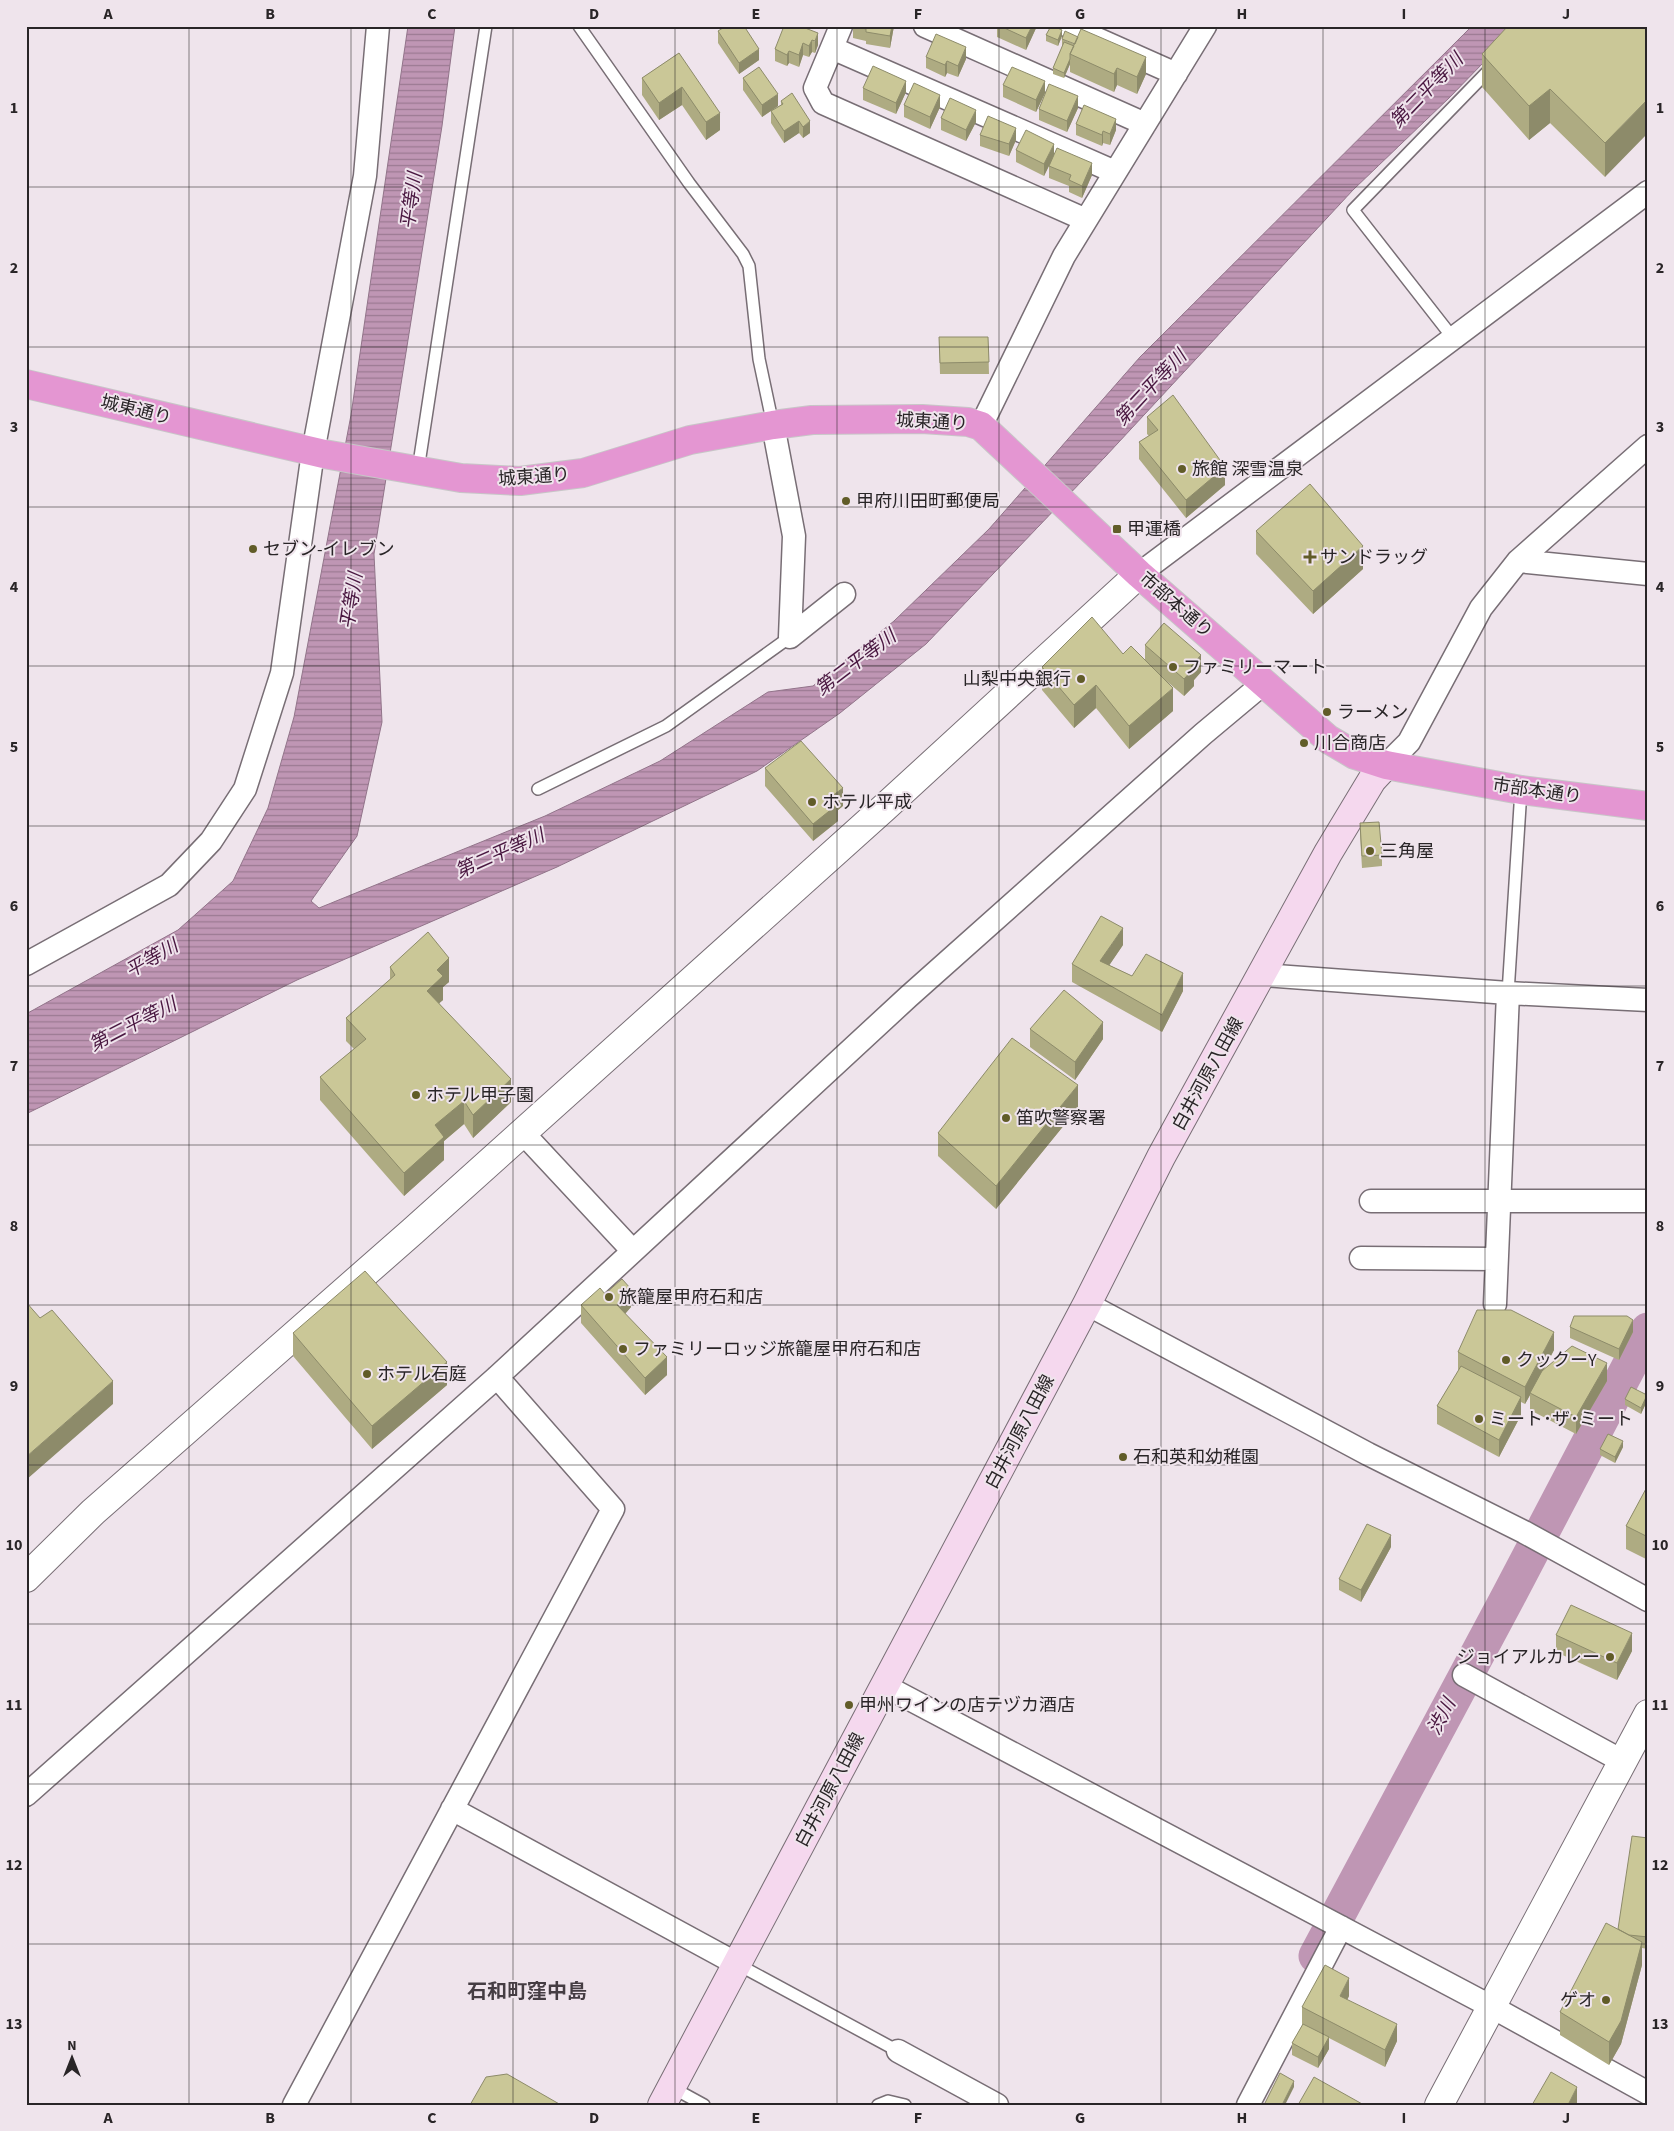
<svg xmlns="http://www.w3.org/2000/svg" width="1674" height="2131" viewBox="0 0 1674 2131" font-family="'Source Sans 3','Noto Sans JP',sans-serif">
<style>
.water{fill:url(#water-rules);stroke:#92748a}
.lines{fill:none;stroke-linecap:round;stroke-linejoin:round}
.river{stroke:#bf96b4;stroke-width:35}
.service-casing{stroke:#786e75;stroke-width:14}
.minor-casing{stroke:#786e75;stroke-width:25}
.tertiary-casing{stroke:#786e75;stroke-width:30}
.secondary-casing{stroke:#786e75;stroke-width:30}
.trunk-casing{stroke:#c7c6c7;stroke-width:30}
.service{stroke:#fff;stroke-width:11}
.minor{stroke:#fff;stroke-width:22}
.tertiary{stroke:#fff;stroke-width:28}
.secondary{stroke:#f5d8ee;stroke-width:28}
.trunk{stroke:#e496d2;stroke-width:28}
.wall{fill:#aeab82}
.shaded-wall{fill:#8d8b6a}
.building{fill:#cac797;stroke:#8d8b6a}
.grid{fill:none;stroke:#292527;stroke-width:1;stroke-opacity:0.55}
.poi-dot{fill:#615c28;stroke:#efe4ec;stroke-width:2}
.labels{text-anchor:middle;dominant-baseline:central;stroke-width:4;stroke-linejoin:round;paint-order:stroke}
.street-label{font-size:18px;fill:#292527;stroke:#efe4ec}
.poi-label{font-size:18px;fill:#292527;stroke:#efe4ec;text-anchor:start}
.water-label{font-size:19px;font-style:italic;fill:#491740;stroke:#efe4ec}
.quarter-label{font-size:20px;font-weight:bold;fill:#453d43;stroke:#efe4ec}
.neatline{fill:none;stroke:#292527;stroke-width:2}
.grid-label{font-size:16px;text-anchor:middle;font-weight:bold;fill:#292527}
</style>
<defs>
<pattern id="water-rules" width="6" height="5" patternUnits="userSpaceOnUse" patternTransform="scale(1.25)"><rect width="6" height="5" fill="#bf96b4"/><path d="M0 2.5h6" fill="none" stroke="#9b7a92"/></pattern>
</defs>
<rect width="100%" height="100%" fill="#efe4ec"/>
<path class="water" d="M408,26h47l-13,100 -68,428 8,168 -25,114 -46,65 8,7 226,-92 115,-55 108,-69 45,-6 81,-65 95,-92 151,-172 332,-331h47l-70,72 -96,92 -248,267 -179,187 -86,69 -83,58 -200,96 -260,113 -271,134v-100l152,-84 55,-49 35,-73 26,-91 57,-302z"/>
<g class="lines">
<path class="river" d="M1316,1956l192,-359 140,-267"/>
<defs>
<path id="service" d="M579,26l110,157 54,71 6,12 10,93 14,66
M1453,338l-100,-128 139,-143
M418,470l68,-444
M538,789l128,-63 124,-89
M1508,993l13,-203
M737,1964l161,87
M671,2087l33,18
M878,2105l10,-4 17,4"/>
<path id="minor" d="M841,26l-26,62 8,15 263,117
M925,26l220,98
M1068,26l108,48
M832,48l283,124
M773,425l21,111 -4,101
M981,426l83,-170 141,-230
M1518,561l130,13
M1139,574l509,-382
M790,637l54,-43
M1386,765l23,-23 72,-134 37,-47 130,-115
M26,964l143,-79 42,-44 34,-52 37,-116 31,-221 52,-276 13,-150
M1262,975l246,18 140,7
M522,1132l110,118
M1371,1201h277
M1361,1258l135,1
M1087,1304l281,150 156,78 124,68
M1495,1304l13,-311
M1464,1675l160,87
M885,1686l607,321 156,86
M26,1795l471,-418 411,-380 295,-263 61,-51
M452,1809l285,155
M898,2051l99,54
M294,2105l319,-596 -116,-132
M1248,2105l93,-178"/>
<path id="tertiary" d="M26,1578l67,-66 320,-281 471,-423 255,-234
M1439,2105l209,-391"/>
<path id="secondary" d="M662,2105l425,-801 74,-147 167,-304 44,-73 14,-15"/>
<path id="trunk" d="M26,384l298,70 137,24 59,3 63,-8 107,-33 83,-15 39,-5 110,-1 46,3 13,4 158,148 189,165 27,16 31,10 135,25 127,16"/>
</defs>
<use href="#service" class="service-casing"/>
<use href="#minor" class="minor-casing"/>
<use href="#tertiary" class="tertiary-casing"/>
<use href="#secondary" class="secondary-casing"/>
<use href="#trunk" class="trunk-casing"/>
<use href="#service" class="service"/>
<use href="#minor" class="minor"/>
<use href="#tertiary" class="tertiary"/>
<use href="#secondary" class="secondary"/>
<use href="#trunk" class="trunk"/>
</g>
<path class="wall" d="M800,26l18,19 -3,8 -3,-1 -3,5 -6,-2 -4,12 -10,-4 -2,3 -12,-5v-12z
M853,26h41l-4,22 -24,-4v-3l-13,-3z
M997,26h40l-11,24 -29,-13z
M1648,26l-43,151 -55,-54 -21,17 -47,-53v-33z
M718,31l41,29 -20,14 -21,-31z
M1046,35l16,1 -4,10 -12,-5z
M1062,39l84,35 -9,20 -20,-9 -3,7 -44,-20v-8l-6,14 -11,-4v-6l10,-23h-1z
M679,53l41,77 -14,10 -24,-35 -23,15 -17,-25v-17z
M926,57l40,2 -8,18 -11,-4 -2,4 -19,-9z
M743,78l35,28 -16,11 -19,-27z
M1003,85l42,8 -9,19 -33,-15z
M863,88l43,4 -10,22 -33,-14z
M781,101l29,32 -7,5 -4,-5 -15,10 -13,-20v-12l10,-6z
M904,105l36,2 -10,22 -26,-12z
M1078,108l-11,24 -28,-12v-11z
M941,118l35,4 -10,19 -25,-11z
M1076,124l40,6 -6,15 -7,-2 -1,3 -26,-11z
M980,135l36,5 -7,16 -29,-10z
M1016,150l38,5 38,20 -10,23 -13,-6v-6l-20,-8v-12l2,-5 -7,15 -28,-14z
M939,337h49l1,37h-49z
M1147,417l78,68 -39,33 -47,-59v-17l10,-6 -2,-2z
M1256,531l107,38 -50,45 -57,-60z
M1145,645l56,27 -7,8v6l-10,10 -20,-17 9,32 -44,38 -33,-41 -22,20 -32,-38v-23l81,-13 22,6z
M765,768l78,38 -5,4v11l-25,20 -48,-55z
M1360,823l22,32v11l-20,2 -2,-33z
M1648,912v42h-2v-24z
M1123,945l-14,20 23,11 51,15 -21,41 -90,-50v-18z
M390,967l59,15 -6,5v13l-4,3 72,99 -38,36 -9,-14 -20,17v19l-40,36 -84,-96v-23l34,-28 -8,-8v-23l44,-38z
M1030,1029l73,10 -28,41 -45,-33z
M1078,1108l-82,101 -58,-53v-23z
M605,1294l26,13 -6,7 42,61 -22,20 -64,-72v-18z
M1570,1327l63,5 -14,28 -49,-22z
M293,1333l154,52 -75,64 -79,-93z
M1554,1350l-10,20 63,11 -31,53 -46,-24v-15l-5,9 -4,-2v13l-22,42 -62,-33v-18l22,-36h-1v-18z
M1625,1399l22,2 -6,13 -16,-9z
M1623,1447l-8,16 -15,-8v-6z
M1648,1485v75l-22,-11v-23z
M1391,1547l-30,55 -22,-12v-11z
M1556,1635l76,16 -15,29 -61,-28z
M1648,1838v111l-6,-1v17l-21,79 -12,21 -49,-30v-23l58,-83z
M1349,1996l-2,4 50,41 -12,26 -56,-29v11l-11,19 -26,-13v-12l11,-18h-1v-18z"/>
<path class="shaded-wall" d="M892,26h2l-4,22v-12z
M1032,26h5l-11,24v-12z
M1062,30v6l-4,10v-6z
M818,33v12l-3,8v-12z
M812,40v12l-3,5v-11z
M803,43v12l-4,12v-12z
M966,47v12l-8,18v-11z
M759,49v11l-20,14v-11z
M789,51v12l-2,3v-11z
M1146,57v17l-9,20v-17z
M1070,59v5l-6,14v-5z
M947,61v12l-2,4v-12z
M1117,68v17l-3,7v-18z
M906,81v11l-10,22v-11z
M1045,81v12l-9,19v-12z
M682,87v18l-23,15v-17z
M1550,89v34l-21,17v-34z
M778,94v12l-16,11v-12z
M940,95v12l-10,22v-12z
M1078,96v12l-11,24v-11z
M1648,99v34l-43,44v-34z
M976,110v12l-10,19v-11z
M720,113v17l-14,10v-18z
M1116,119v11l-6,15v-11z
M799,121v12l-15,10v-12z
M810,121v12l-7,5v-11z
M1016,128v12l-7,16v-12z
M1103,131v12l-1,3v-11z
M1054,144v12l-10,20v-12z
M1092,163v12l-10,23v-12z
M1225,467v18l-39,33v-18z
M1363,546v23l-50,45v-23z
M1201,655v17l-7,8v6l-10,10v-17l7,-13z
M1096,685v23l-22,20v-23z
M1173,688v23l-44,38v-23z
M843,788v18l-5,4v11l-25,20v-17l19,-28z
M1123,928v17l-23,34v-18z
M449,958v24l-6,5v13l-16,14v-23l10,-21z
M1183,973v18l-21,41v-17z
M1103,1022v17l-28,41v-18z
M511,1079v23l-38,36v-23z
M1078,1085v23l-82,101v-23z
M464,1101v23l-20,17v19l-40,36v-23l31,-48z
M631,1289v18l-14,16v-18z
M1633,1320v12l-14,28v-11z
M1554,1332v18l-23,43h-1v2l-5,9v-17z
M667,1357v18l-22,20v-17z
M447,1362v23l-75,64v-23z
M1607,1363v18l-31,53v-17z
M113,1381v23l-87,76v-23z
M1647,1395v6l-6,13v-6z
M1521,1397v18l-22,42v-17z
M1623,1441v6l-8,16v-6z
M1391,1535v12l-30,55v-12z
M1632,1633v18l-15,29v-17z
M1642,1942v23l-21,79 -12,21v-23z
M1349,1978v18l-9,18v-18z
M1397,2024v17l-12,26v-17z
M1329,2037v12l-11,19v-11z
M1294,2081v6l-9,18h-3z
M1577,2087v17l-9,1z"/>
<path class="building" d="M726,26h18l15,23 -20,14 -21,-32z
M784,26h16l18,7 -3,8 -3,-1 -3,6 -6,-3 -4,12 -10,-4 -2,4 -12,-6z
M853,26h39l-2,10 -24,-4v-3z
M1000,26h32l-6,12z
M1051,26h2l9,4 -4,10 -12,-5z
M1508,26h140v73l-43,44 -55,-54 -21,17 -47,-52z
M1081,29l65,28 -9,20 -20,-9 -3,6 -44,-20z
M1065,31l13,6 -3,7 -13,-5z
M936,34l30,13 -8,19 -11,-5 -2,4 -19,-8z
M1064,42l10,4 -4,8v5l-6,14 -11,-5z
M679,53l41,60 -14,9 -24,-35 -23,16 -17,-25z
M873,66l33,15 -10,22 -33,-15z
M759,67l19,27 -16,11 -19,-27z
M1012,67l33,14 -9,19 -33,-15z
M914,83l26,12 -10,22 -26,-12z
M1049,84l29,12 -11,25 -28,-12z
M792,93l18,28 -7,6 -4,-6 -15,10 -13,-20 12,-7 -2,-3z
M950,98l26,12 -10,20 -25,-12z
M1084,105l32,14 -6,15 -7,-3 -1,4 -26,-11z
M988,116l28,12 -7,16 -29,-9z
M1026,130l28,14 -10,20 -28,-14z
M1057,148l35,15 -10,23 -13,-6 2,-5 -22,-9z
M939,337h49l1,25 -49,1z
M1173,395l52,72 -39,33 -47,-58 19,-12 -11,-13z
M1310,484l53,62 -50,45 -57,-60z
M1092,617l31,37 8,-8 42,42 -44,38 -33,-41 -22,20 -32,-38z
M1164,623l37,32 -10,11 3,2 -10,11 -39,-34z
M801,741l42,47 -11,8 6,8 -25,20 -48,-56z
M1379,822l3,33 -20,1 -2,-33z
M1648,912v19l-2,-1z
M1101,916l22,12 -23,33 32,15 14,-22 37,19 -21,42 -90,-51z
M428,932l21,26 -12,12 6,6 -16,15 84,88 -38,36 -9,-14 -29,24 9,12 -40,36 -84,-96 46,-38 -20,-21 49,-43 -5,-8z
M1064,990l39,32 -28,40 -45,-33z
M1012,1038l66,47 -82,101 -58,-53z
M365,1271l82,91 -75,64 -79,-93z
M622,1279l9,10 -14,16 50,52 -22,21 -64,-73 19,-17 5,6z
M26,1302l14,16 12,-8 61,71 -87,76z
M1477,1310h34l43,22 -29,55 -67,-35z
M1574,1316h53l6,4 -14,29 -49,-22z
M1572,1346l35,17 -31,54 -46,-24 12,-22z
M1461,1366l60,31 -22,43 -62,-34z
M1631,1387l16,8 -6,13 -16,-9z
M1608,1434l15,7 -8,16 -15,-8z
M1648,1485v52l-22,-11z
M1367,1524l24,11 -30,55 -22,-11z
M1571,1605l61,28 -15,30 -61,-28z
M1632,1836l16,2v99l-19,-2 -11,-6z
M1606,1923l36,19 -21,79 -12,21 -49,-30z
M1325,1965l24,13 -9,18 57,28 -12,26 -83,-43z
M1303,2024l26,13 -11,20 -26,-14z
M1551,2072l26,15 -9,18h-36z
M1280,2073l14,8 -12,24h-18z
M507,2074l54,31h-91l16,-28z
M1314,2077l50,28h-66z"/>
<path class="grid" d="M189,26v2079M351,26v2079M513,26v2079M675,26v2079M837,26v2079M999,26v2079M1161,26v2079M1323,26v2079M1485,26v2079M26,187h1622M26,347h1622M26,507h1622M26,666h1622M26,826h1622M26,986h1622M26,1145h1622M26,1305h1622M26,1465h1622M26,1624h1622M26,1784h1622M26,1944h1622"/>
<g class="poi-dot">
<circle cx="1182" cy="469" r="5"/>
<circle cx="846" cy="501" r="5"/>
<rect x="1112" y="524" width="10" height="10" rx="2.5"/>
<circle cx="253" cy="549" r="5"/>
<path d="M1307.5 549.5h5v5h5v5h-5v5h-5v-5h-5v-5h5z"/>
<circle cx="1173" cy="667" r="5"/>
<circle cx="1081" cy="679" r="5"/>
<circle cx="1327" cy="712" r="5"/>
<circle cx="1304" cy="743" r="5"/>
<circle cx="812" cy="802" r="5"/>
<circle cx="1370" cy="851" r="5"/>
<circle cx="416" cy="1095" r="5"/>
<circle cx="1006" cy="1118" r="5"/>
<circle cx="609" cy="1297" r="5"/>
<circle cx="623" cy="1349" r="5"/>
<circle cx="1506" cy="1360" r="5"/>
<circle cx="367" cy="1374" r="5"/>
<circle cx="1479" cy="1419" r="5"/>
<circle cx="1123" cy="1457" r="5"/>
<circle cx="1610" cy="1657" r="5"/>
<circle cx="849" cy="1705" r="5"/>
<circle cx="1606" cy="2000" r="5"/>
</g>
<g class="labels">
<g class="street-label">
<text transform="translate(136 410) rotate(14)">城東通り</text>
<text transform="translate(932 422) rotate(3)">城東通り</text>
<text transform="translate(534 477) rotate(-4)">城東通り</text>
<text transform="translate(1176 605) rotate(41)">市部本通り</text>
<text transform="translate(1537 791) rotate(8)">市部本通り</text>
<text transform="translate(1208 1074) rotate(-61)">白井河原八田線</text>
<text transform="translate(1020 1432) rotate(-62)">白井河原八田線</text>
<text transform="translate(830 1790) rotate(-62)">白井河原八田線</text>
</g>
<g class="poi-label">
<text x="1192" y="469">旅館 深雪温泉</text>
<text x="856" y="501">甲府川田町郵便局</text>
<text x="1127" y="529">甲運橋</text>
<text x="263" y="549">セブン-イレブン</text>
<text x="1320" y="557">サンドラッグ</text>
<text x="1183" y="667">ファミリーマート</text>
<text x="1071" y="679" text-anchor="end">山梨中央銀行</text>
<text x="1337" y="712">ラーメン</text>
<text x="1314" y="743">川合商店</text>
<text x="822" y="802">ホテル平成</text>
<text x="1380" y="851">三角屋</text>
<text x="426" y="1095">ホテル甲子園</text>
<text x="1016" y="1118">笛吹警察署</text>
<text x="619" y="1297">旅籠屋甲府石和店</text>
<text x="633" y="1349">ファミリーロッジ旅籠屋甲府石和店</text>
<text x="1516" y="1360">クックーY</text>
<text x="377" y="1374">ホテル石庭</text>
<text x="1489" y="1419">ミート･ザ･ミート</text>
<text x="1133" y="1457">石和英和幼稚園</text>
<text x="1600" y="1657" text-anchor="end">ジョイアルカレー</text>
<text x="859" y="1705">甲州ワインの店テヅカ酒店</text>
<text x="1596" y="2000" text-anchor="end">ゲオ</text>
</g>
<g class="water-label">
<text transform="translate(1427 91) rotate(-46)">第二平等川</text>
<text transform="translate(412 201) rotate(-82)">平等川</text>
<text transform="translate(1151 388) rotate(-47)">第二平等川</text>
<text transform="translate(352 601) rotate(-81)">平等川</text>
<text transform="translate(856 663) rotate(-37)">第二平等川</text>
<text transform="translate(500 854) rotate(-24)">第二平等川</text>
<text transform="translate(152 959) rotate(-30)">平等川</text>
<text transform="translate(133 1025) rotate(-27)">第二平等川</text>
<text transform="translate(1442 1717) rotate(-62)">渋川</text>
</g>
<g class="quarter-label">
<text x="527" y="1992">石和町窪中島</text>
</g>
</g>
<rect width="1674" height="2131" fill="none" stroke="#efe4ec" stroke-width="55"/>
<g transform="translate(72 2058)" stroke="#efe4ec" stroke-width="4" paint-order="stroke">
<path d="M0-4L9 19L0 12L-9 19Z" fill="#292527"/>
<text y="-8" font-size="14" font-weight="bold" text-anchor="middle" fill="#292527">N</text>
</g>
<rect x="28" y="28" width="1618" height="2076" class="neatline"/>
<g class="grid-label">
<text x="108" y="19">A</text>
<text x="270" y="19">B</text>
<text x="432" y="19">C</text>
<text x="594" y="19">D</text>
<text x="756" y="19">E</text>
<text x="918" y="19">F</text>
<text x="1080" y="19">G</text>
<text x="1242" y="19">H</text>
<text x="1404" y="19">I</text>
<text x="1566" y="19">J</text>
<text x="14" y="113">1</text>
<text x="1660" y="113">1</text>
<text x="14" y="273">2</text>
<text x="1660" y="273">2</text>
<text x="14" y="432">3</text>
<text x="1660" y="432">3</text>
<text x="14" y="592">4</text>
<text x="1660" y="592">4</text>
<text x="14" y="752">5</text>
<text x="1660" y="752">5</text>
<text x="14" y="911">6</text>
<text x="1660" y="911">6</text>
<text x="14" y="1071">7</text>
<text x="1660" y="1071">7</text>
<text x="14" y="1231">8</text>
<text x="1660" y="1231">8</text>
<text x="14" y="1391">9</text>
<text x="1660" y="1391">9</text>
<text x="14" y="1550">10</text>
<text x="1660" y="1550">10</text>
<text x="14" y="1710">11</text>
<text x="1660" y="1710">11</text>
<text x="14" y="1870">12</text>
<text x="1660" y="1870">12</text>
<text x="14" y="2029">13</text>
<text x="1660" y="2029">13</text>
<text x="108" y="2123">A</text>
<text x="270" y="2123">B</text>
<text x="432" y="2123">C</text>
<text x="594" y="2123">D</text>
<text x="756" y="2123">E</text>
<text x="918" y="2123">F</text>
<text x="1080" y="2123">G</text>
<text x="1242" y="2123">H</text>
<text x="1404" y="2123">I</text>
<text x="1566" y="2123">J</text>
</g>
</svg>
